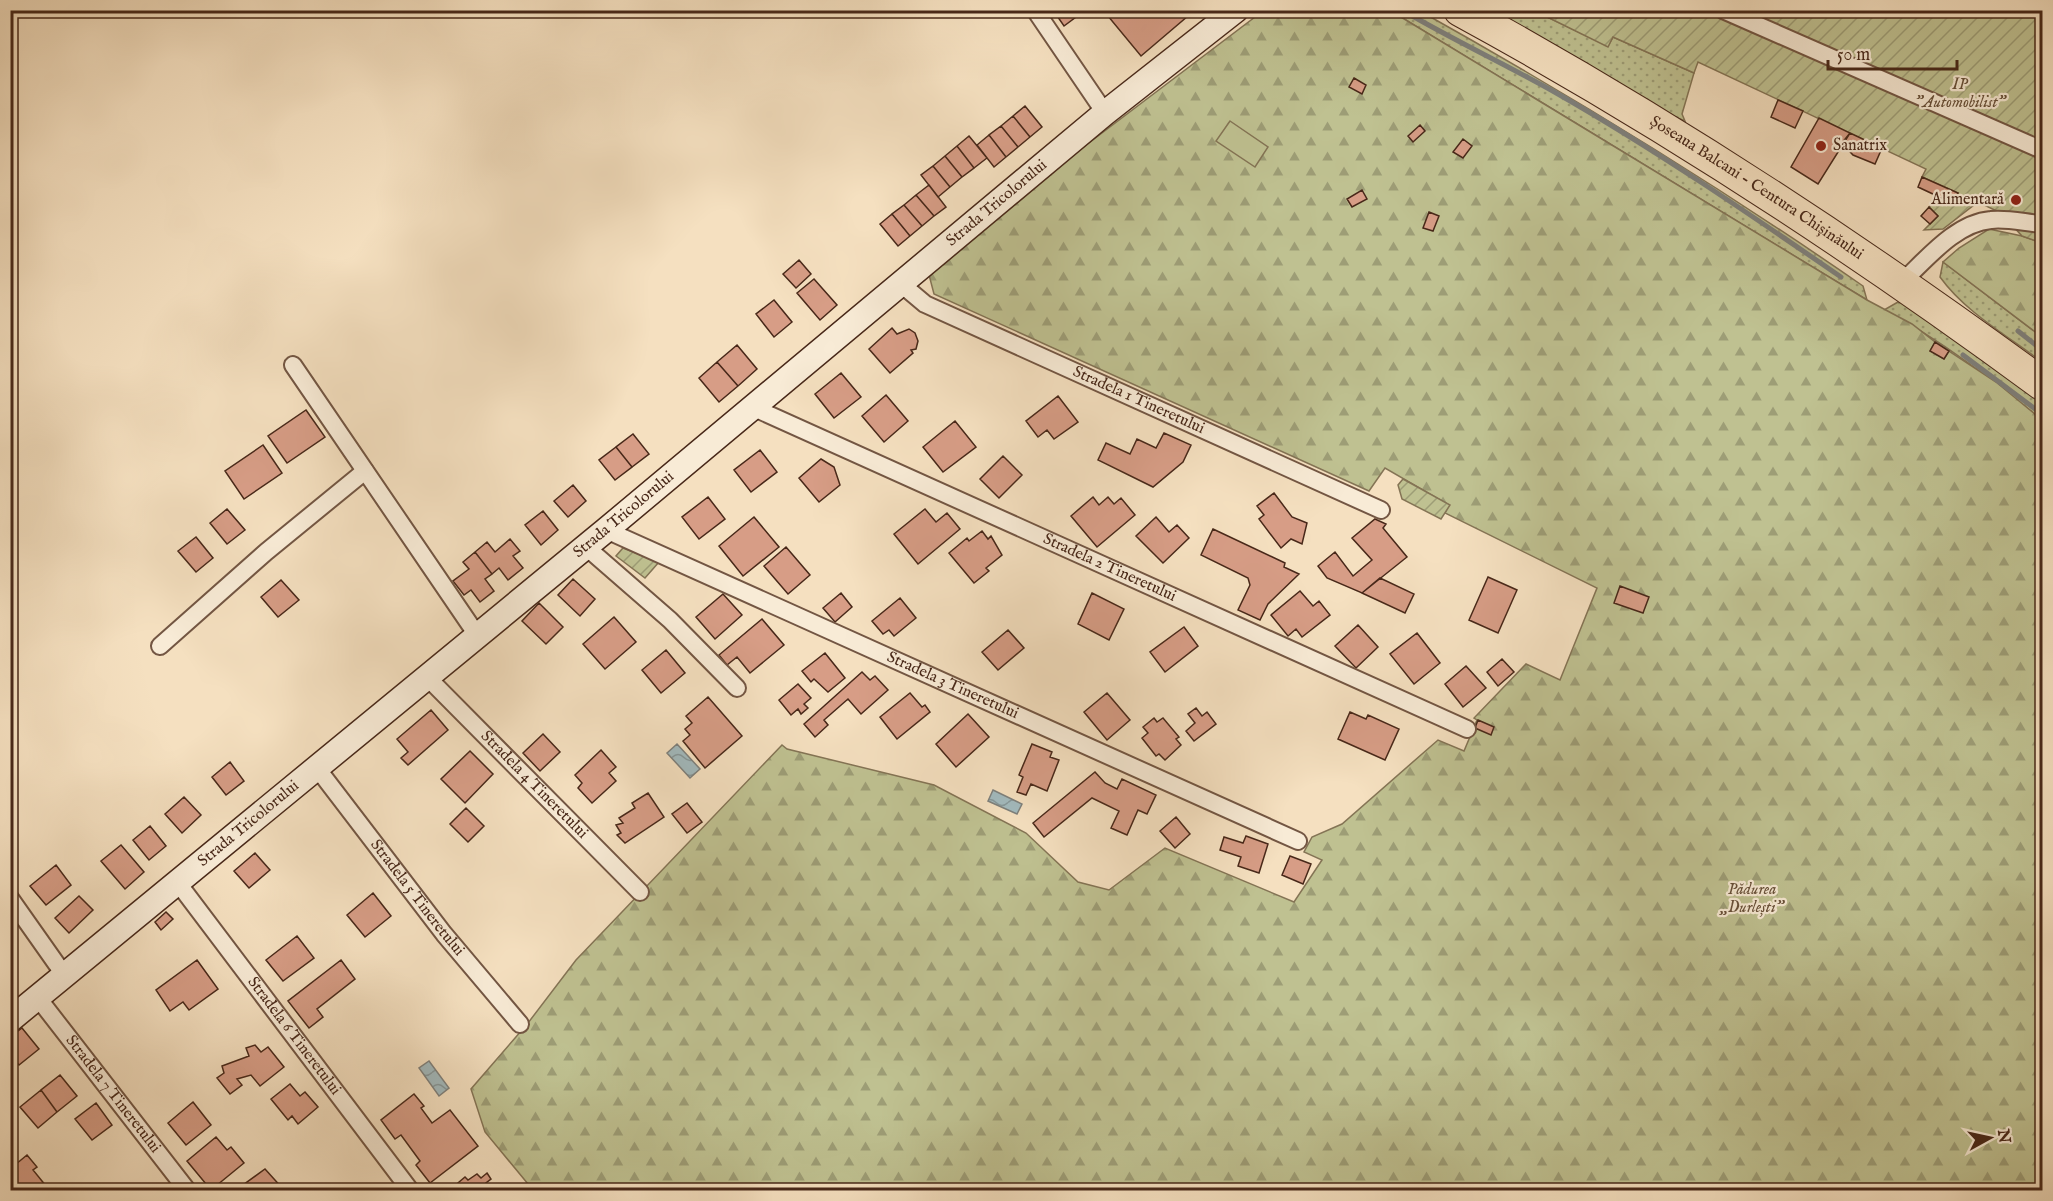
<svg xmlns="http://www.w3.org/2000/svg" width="2053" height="1201" viewBox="0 0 2053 1201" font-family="'IM FELL English',serif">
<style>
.grass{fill:url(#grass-dots);stroke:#847455;stroke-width:1.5}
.forest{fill:url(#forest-firs);stroke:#847455;stroke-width:1.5}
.garden{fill:url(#garden-furrows);stroke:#847455;stroke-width:1.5}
.pitch{fill:#bfc191;stroke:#847455;stroke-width:1.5}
.water{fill:url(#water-waves);stroke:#7e807c;stroke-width:1.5}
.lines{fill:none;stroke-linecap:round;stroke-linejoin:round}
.stream{stroke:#7e807c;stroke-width:5}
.building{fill:#d79d86;stroke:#482819;stroke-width:1.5}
.street-casing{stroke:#735643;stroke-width:20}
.secondary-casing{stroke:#482819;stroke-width:27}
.highway-casing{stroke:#482819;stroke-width:34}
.street{stroke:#f8ebd6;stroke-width:16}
.secondary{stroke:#f8ebd6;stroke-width:24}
.highway{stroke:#f5e0c0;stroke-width:32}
.poi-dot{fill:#8f2418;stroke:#f8ebd6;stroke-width:2}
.labels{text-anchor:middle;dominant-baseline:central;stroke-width:4.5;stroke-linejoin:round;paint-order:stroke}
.park-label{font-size:16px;font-style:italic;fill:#664e37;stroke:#f8ebd6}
.poi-label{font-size:16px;fill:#482819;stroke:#f8ebd6;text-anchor:start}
.street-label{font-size:16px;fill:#482819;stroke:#f8ebd6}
</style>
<defs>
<pattern id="grass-dots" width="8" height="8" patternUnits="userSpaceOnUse" patternTransform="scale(1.5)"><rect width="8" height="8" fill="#bfc191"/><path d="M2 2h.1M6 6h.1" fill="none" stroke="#9d9d76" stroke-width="1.8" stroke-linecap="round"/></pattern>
<pattern id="forest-firs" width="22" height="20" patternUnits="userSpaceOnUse" patternTransform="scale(1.5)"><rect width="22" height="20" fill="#bfc191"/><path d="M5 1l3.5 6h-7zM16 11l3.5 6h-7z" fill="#9d9d76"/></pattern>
<pattern id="garden-furrows" width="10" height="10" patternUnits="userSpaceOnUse" patternTransform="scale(1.5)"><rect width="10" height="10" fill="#bfc191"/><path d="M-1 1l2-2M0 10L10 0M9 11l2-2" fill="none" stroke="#9d9d76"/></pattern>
<pattern id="water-waves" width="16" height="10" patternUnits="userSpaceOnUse" patternTransform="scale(1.5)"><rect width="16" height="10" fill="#a2babe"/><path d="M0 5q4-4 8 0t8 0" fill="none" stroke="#86979a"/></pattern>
</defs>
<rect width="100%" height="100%" fill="#f5e0c0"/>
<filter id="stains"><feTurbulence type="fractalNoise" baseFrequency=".00333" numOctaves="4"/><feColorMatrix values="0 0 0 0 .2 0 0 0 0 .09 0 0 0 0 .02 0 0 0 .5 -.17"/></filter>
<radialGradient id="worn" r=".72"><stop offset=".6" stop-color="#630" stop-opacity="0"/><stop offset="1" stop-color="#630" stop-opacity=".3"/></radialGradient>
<path class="grass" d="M1391,11h29c152,85 300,176 443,275l4,14z
M1480,11h55l73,35 5,-9 81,36 -12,41 3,7 -50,-21z
M1943,262l99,75v25c-34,-26 -77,-50 -102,-85z
M1905,298l137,102v20c-49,-40 -101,-80 -158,-110z"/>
<path class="forest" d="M1263,11h128l476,289 45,24 23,18 -5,9 14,8 5,-8 47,31 46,38v770h-1509l-48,-58 -14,-43 57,-66 48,-63 206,-215 5,4 147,36 92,48 52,49 31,8 56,-42 129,54 28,-42 -18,-8 8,-15 30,-13 96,-84 26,11 13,-31 -3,-2 52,-54 34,16 37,-92 -152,-75 4,-8 -64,-37 -16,23 -435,-197 -6,-23 63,-54z
M1989,229l33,7 20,7v94l-99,-75 16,-14z"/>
<path class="garden" d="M1535,11h507v232l-20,-7 -21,-23 -23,-11 -35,27 -19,1 14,-14 -9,-9 7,-6 11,3 11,-11 -36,-16 4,-8 -228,-107 -4,11 -81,-36 -5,10z
M1403,479l47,26 -9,14 -39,-20 -4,-14z
M623,548l36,14 -14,16 -29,-22z"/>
<path class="pitch" d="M1230,121l38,26 -13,20 -39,-26z"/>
<path class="water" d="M677,744l23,25 -10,9 -23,-25z
M993,790l29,14 -5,10 -29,-13z
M429,1061l20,27 -10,8 -20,-28z"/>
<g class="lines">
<path class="stream" d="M1402,10c51,30 105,55 156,84 98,56 190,119 283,183
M2018,331l24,19
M1963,355l79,59"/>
</g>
<path class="building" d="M1053,10h31v1l-20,15z
M1103,10h92l-54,46z
M1354,78l12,7 -4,9 -13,-7z
M1778,100l25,11 -8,17 -24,-11z
M1025,106l17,21 -12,10 -17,-21z
M1013,116l17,21 -12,10 -17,-21z
M1819,118l31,15 -32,51 -27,-17z
M1420,125l5,6 -12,11 -5,-6z
M1001,126l17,21 -12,10 -17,-22z
M1850,133l32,15 -7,16 -22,-9 -11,-12z
M989,135l17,22 -12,10 -17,-22z
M969,136l18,22 -13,10 -17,-22z
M1463,139l9,7 -9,12 -10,-6z
M957,146l17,22 -12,9 -17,-21z
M945,156l17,21 -12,10 -17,-21z
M933,166l17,21 -12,10 -17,-22z
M1922,177l36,16 -8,9 -32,-15z
M929,185l17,22 -12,9 -18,-21z
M1362,190l5,9 -15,8 -5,-8z
M916,195l18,21 -12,10 -18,-21z
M904,205l18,21 -12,10 -18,-22z
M1929,207l9,9 -8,8 -9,-8z
M1429,212l10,4 -6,15 -10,-3z
M892,214l18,22 -12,10 -18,-22z
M799,260l12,14 -15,14 -13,-14z
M814,279l23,26 -17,15 -23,-27z
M774,300l18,22 -18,15 -18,-23z
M892,328l5,6 12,-5 6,4 3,8 -2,8 -5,1 2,3 -23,20 -21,-24z
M1935,342l14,9 -5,8 -14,-8z
M737,345l20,24 -19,17 -21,-24z
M717,362l21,24 -19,16 -20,-24z
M841,373l20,24 -27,21 -19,-24z
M886,395l22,26 -24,21 -22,-26z
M1058,396l20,26 -24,17 -7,-9 -9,7 -12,-16z
M306,410l19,27 -38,26 -19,-27z
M955,421l21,26 -33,25 -20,-25z
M1164,433l27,12 -8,17 -30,25 -55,-27 8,-17 24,11 7,-15 19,9z
M633,434l16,20 -17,13 -16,-20z
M263,445l19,28 -38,26 -19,-28z
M616,447l16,20 -17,13 -16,-20z
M760,450l17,22 -26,20 -17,-22z
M1003,456l19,19 -23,23 -19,-19z
M821,459l13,8 6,18 -21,17 -20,-24z
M573,485l13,16 -18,16 -14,-16z
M1274,493l18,24 15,6 -5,21 -11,-5 -10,9 -22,-29 5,-4 -7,-9z
M708,497l17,22 -26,20 -17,-22z
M1093,497l6,8 9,-8 6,7 7,-6 14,17 -38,32 -26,-31z
M227,509l18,21 -18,14 -17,-21z
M925,509l11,13 11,-9 13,16 -42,35 -24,-30z
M543,511l15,19 -17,15 -16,-20z
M754,517l25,30 -36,29 -24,-30z
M1156,517l13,15 8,-7 12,13 -26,25 -27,-27z
M1375,519l11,5 -3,4 24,29 -45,36 -35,-15 -9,-12 17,-14 18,24 19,-16 -20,-22z
M1213,529l72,34 -1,4 15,7 -31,30 -8,16 -22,-10 12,-25 -2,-7 -47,-23z
M982,531l6,8 3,-3 11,19 -16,13 3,3 -15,12 -25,-30 18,-15 2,3z
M196,537l17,21 -17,14 -18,-21z
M510,539l10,12 -7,5 10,12 -15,12 -9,-12 -7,6 -17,-22 12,-10 8,10z
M786,547l24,28 -22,19 -24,-28z
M475,552l17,22 -7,5 9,12 -14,11 -9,-12 -7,5 -11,-14 16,-12 -6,-7z
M1488,577l29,13 -19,43 -29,-13z
M1380,578l34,16 -9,19 -43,-20z
M573,579l22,20 -15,17 -22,-21z
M281,580l18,20 -21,17 -17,-20z
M1620,586l29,11 -6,16 -29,-10z
M1300,591l13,15 6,-5 11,14 -28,22 -6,-8 -8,7 -17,-21z
M841,593l11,14 -17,15 -12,-14z
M1092,593l32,16 -15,31 -31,-16z
M723,594l19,21 -27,24 -19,-22z
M900,598l16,20 -22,18 -5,-6 -6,4 -11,-13z
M539,603l24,24 -17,17 -24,-23z
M614,617l22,25 -31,27 -22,-25z
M762,619l22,26 -34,28 -13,-16 -10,8 -8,-10z
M1358,625l20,22 -22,21 -21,-22z
M1184,627l14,19 -33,26 -15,-20z
M1008,630l16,18 -26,22 -16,-18z
M1417,633l23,30 -26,21 -24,-30z
M666,650l19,23 -24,20 -19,-23z
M825,653l20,25 -17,14 -14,-13 -3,3 -9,-11z
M1502,659l12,13 -16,14 -11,-14z
M1466,666l20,22 -23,19 -18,-23z
M862,672l8,8 5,-4 13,14 -27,24 -13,-15 -24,21 4,5 -13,12 -11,-13z
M798,684l13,14 -7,6 4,4 -7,6 -3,-5 -7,6 -12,-15z
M910,693l12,14 3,-2 5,7 -33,27 -17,-22z
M1107,693l23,27 -23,20 -23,-28z
M708,697l34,39 -37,32 -22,-27 7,-6 -5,-6 7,-6 -6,-7z
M1196,708l6,8 5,-4 9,12 -22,17 -8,-10 9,-8 -7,-9z
M431,710l17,20 -40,35 -7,-7 7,-6 -11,-13z
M1350,712l16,7 2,-4 31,14 -14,31 -47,-21z
M968,714l21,23 -33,30 -20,-23z
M1154,718l3,4 6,-4 16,19 -3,2 5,6 -16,15 -6,-6 -3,2 -14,-18 6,-5 -5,-6z
M1478,720l16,7 -3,8 -16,-7z
M543,734l17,18 -20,19 -17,-18z
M1032,744l20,8 -2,5 9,3 -12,31 -16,-7 -5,11 -9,-3 6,-15 -4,-2z
M601,750l15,17 -7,6 7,8 -24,22 -14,-15 4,-5 -7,-8z
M470,751l23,23 -28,29 -24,-24z
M230,762l14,19 -18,14 -14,-18z
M1095,772l10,11 12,6 5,-10 34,16 -9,19 -9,-4 -11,25 -16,-7 8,-17 -27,-13 -48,39 -11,-14z
M648,793l16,24 -39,26 -8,-8 4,-2 -5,-8 7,-2 -4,-5 16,-10 -3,-5z
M184,797l17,18 -19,18 -17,-19z
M687,803l15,19 -15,11 -15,-19z
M466,808l18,18 -16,16 -18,-18z
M1176,817l14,17 -15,14 -15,-17z
M150,826l16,20 -17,14 -16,-20z
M1246,836l22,8 -9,29 -21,-7 3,-9 -21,-7 4,-13 19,6z
M121,845l23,27 -19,17 -24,-28z
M255,853l15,17 -21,18 -15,-17z
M1290,856l21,8 -8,20 -21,-9z
M56,865l15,20 -25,20 -16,-19z
M373,893l18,23 -26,21 -18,-22z
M79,896l14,14 -24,23 -14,-15z
M166,912l7,7 -12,11 -6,-8z
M297,936l17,22 -31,23 -17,-21z
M197,960l21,29 -29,21 -6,-8 -13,9 -14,-21z
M341,960l14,19 -38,30 6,8 -14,11 -21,-27z
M22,1028l17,21 -20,16 -9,-10v-18z
M255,1045l6,7 7,-5 16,20 -24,19 -9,-11 -14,4 5,6 -12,9 -13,-16 7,-5 -2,-7 27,-10 -3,-8z
M60,1075l17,21 -20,16 -16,-22z
M290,1084l10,12 5,-4 13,15 -20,17 -6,-8 -4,4 -17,-21z
M41,1090l16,22 -19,16 -18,-21z
M414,1094l10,12 -3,2 11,15 18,-13 28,36 -48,37 -14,-18 4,-4 -19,-26 -6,4 -14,-19z
M193,1102l18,23 -25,20 -18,-22z
M96,1103l16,22 -20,15 -17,-21z
M216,1137l11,13 4,-3 13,16 -33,27 -24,-29z
M27,1155l10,12 -4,3 13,16 -5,4h-31v-21z
M265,1169l19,21h-48z
M487,1173l4,6 -5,4 5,7h-37l-2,-2 13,-11 3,3 9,-6 4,4z"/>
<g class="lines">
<defs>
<g id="street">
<path d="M1035,10l70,103"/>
<path d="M1723,10l319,140"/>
<path id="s1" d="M900,283l25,21 456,206"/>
<path d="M1901,283c25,-23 54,-60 90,-63 16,-2 35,3 51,4"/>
<path d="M293,365l184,270"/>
<path id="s2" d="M752,407l715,322"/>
<path id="s3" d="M606,530l692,311"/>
<path d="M585,546l85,74 67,68"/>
<path d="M160,646l106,-94 99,-81"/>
<path id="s4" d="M427,677l213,215"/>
<path id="s5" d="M317,768l127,166 76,90"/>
<path id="s6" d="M178,883l232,307"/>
<path d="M10,898l55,78"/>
<path id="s7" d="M38,998l149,192"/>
</g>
<g id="secondary">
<path id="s8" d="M10,1020l596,-490 499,-417 131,-103"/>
</g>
<g id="highway">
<path id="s9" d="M1460,10c202,110 397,238 582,374"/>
</g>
</defs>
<use href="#street" class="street-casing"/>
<use href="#secondary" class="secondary-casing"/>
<use href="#highway" class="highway-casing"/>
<use href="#street" class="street"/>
<use href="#secondary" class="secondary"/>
<use href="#highway" class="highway"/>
</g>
<g class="poi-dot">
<circle cx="1821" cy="146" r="6"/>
<circle cx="2016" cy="200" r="6"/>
</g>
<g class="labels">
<g class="park-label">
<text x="1960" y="85">IP<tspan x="1960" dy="18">"Automobilist"</tspan></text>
<text x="1752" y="890">Pădurea<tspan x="1752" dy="18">„Durlești”</tspan></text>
</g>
<g class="poi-label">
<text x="1833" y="146">Sanatrix</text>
<text x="2004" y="200" text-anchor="end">Alimentară</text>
</g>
<g class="street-label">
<text stroke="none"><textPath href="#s9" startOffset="346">Șoseaua Balcani - Centura Chișinăului</textPath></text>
<text stroke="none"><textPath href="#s8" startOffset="1281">Strada Tricolorului</textPath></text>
<text stroke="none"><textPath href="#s1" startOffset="267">Stradela 1 Tineretului</textPath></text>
<text stroke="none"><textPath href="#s8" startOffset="795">Strada Tricolorului</textPath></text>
<text stroke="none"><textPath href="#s2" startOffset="392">Stradela 2 Tineretului</textPath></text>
<text stroke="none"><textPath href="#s3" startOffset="380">Stradela 3 Tineretului</textPath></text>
<text stroke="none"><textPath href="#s4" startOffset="152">Stradela 4 Tineretului</textPath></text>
<text stroke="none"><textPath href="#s8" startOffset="309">Strada Tricolorului</textPath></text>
<text stroke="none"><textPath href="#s5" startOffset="164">Stradela 5 Tineretului</textPath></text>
<text stroke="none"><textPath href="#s6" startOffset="192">Stradela 6 Tineretului</textPath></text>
<text stroke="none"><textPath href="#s7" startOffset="122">Stradela 7 Tineretului</textPath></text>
</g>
</g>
<rect width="2053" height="1201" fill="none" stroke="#f5e0c0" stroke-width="36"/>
<rect x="12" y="12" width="2029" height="1177" fill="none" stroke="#482819" stroke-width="3"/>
<rect x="18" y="18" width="2017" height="1165" fill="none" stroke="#482819" stroke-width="1.5"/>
<g transform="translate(1990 1138) rotate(82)" stroke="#f8ebd6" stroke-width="4.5" paint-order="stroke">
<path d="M0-4.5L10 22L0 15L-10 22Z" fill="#482819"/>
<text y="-9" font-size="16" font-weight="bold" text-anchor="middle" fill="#482819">N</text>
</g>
<path d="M1828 60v9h129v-9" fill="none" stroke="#482819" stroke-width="3"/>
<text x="1837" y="60" font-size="18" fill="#482819" stroke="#f8ebd6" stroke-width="4.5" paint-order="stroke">50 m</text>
<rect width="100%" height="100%" filter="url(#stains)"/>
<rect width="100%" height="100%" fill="url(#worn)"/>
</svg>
